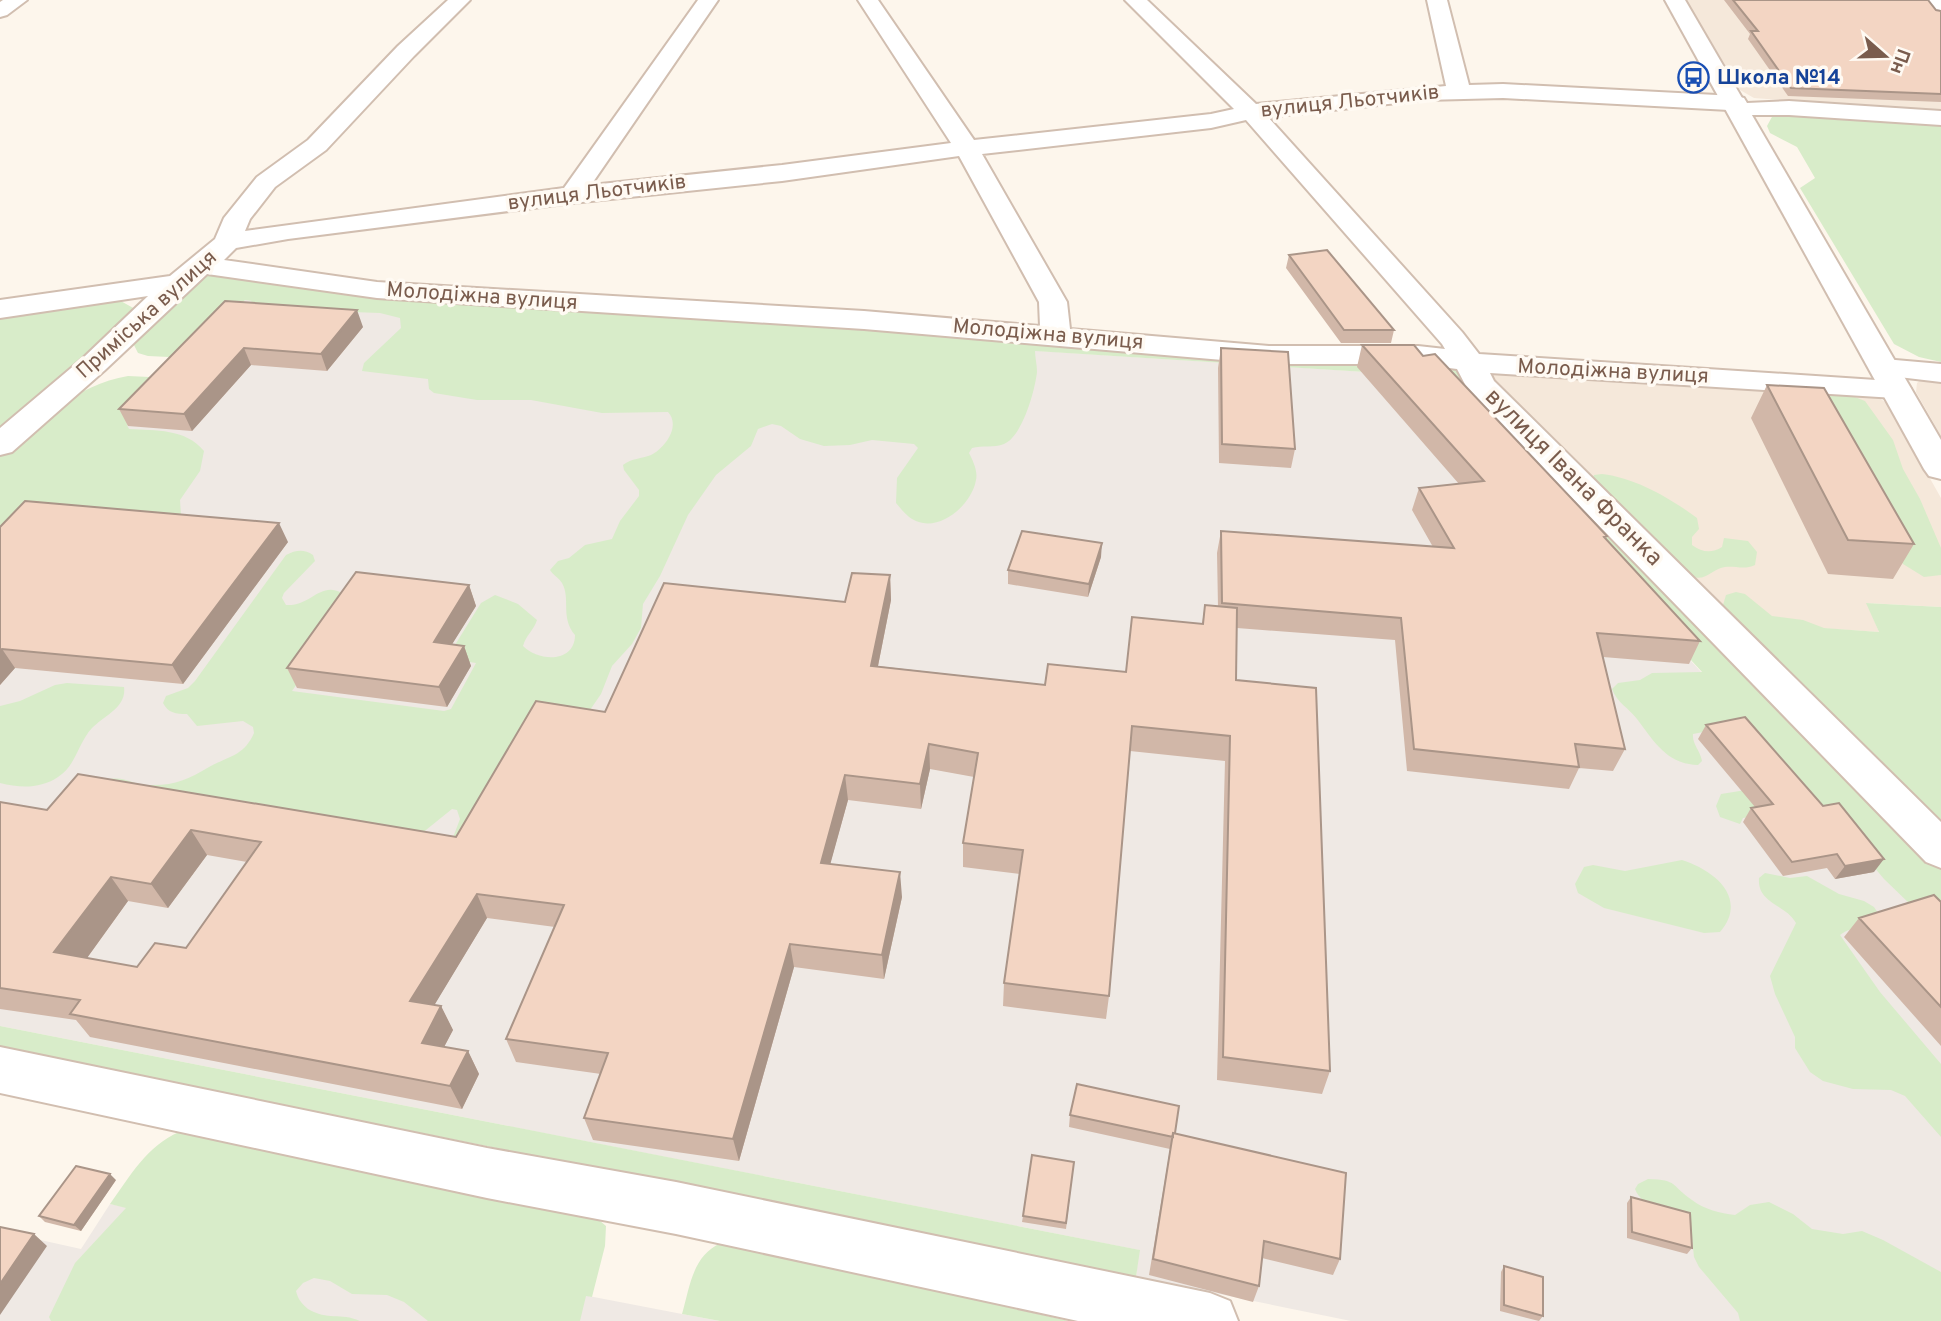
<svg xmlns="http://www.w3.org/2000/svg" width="1941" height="1321" viewBox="0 0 1941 1321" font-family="Overpass,sans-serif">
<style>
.residential{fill:#f5e8da}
.industrial{fill:#efe9e4}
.green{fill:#d8ecc9}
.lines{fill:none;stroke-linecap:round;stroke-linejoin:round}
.minor-casing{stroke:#d1beb0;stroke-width:4}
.tertiary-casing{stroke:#d1beb0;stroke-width:4}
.minor{fill:#fff;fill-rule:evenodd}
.tertiary{fill:#fff;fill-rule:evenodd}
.wall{fill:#d1b7a8;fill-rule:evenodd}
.shaded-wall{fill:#aa9588}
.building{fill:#f3d5c3;stroke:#aa9588;stroke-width:2;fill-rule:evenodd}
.labels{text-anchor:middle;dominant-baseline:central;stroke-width:7;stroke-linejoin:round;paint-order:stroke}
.far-transit-label{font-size:21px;font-weight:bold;fill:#164399;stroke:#fffaf3;text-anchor:start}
.far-street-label{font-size:21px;fill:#7a5c4d;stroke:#fffaf3}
.street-label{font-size:24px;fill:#7a5c4d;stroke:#fffaf3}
</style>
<rect width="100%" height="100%" fill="#fdf6ec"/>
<path class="residential" d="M1686,0h239l16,17v96l-187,-15 -14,-8z
M1491,373l372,19 16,6 9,6 53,94v109l-74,-4 12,29 -152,-10 -219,-218 -19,-29z
M1941,376v60l-25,-44 1,-9 6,-6z"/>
<path class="industrial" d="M245,300l1184,76 512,557v388h-590l-215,-44 3,-27 -1139,-224v-467z
M110,1204l572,110 38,7h-720v-90l81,18z"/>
<path class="green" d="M1786,113l155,10v239l-22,-5 -25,-13 -94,-156 15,-10 -18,-31 -27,-14 -3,-7 6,-11z
M216,273l1242,91 483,501v69l-57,-55 -51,-61 -44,-8 -46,8 -3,6 -20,-7 -4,-11 5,-12 25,-4 -17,-63 -36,7c-1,10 7,16 9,27l-4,4c-32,-1 -44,-24 -61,-46 -8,-11 -20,-16 -25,-30l6,-6 22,-3 12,-7 50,-1 -273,-296 -394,-25c0,6 2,14 2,21 -2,19 -15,65 -33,72 -10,4 -22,1 -32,4l-3,5c4,8 9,18 7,27 -4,24 -35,52 -60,41 -9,-4 -14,-11 -20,-18l1,-25 21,-30 -4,-4 -42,-4 -22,5 -26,1 -24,-7 -19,-13 -9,-2 -14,5 -7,17 -35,29 -28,40 -28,61 -17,28 -2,24 -9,16 -20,22 -11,28 -11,16 -141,138 11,-29 -3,-9 -5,-1 -31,25 -314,-54c17,-5 25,5 41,5 26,1 39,-5 61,-18 20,-11 35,-11 45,-34l-1,-6 -10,-6 -46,5 -10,-12c-11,0 -19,-1 -24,-11l3,-7 22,-8 7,-7 91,-126c10,-5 18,-6 27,0l2,6 -31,32 -2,5 4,7c29,2 37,-34 68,-2l-62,88 152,20 7,-2 25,-46 -13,-2 -13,-8 31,-50 14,-8 23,9 19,16c-3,10 -11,15 -14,26 16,16 52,17 52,-11 -15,-18 -4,-36 -13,-52 -3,-5 -9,-8 -12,-13l8,-9 11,-3 16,-13 27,-6 8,-18 19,-25v-6l-15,-20 -1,-5c9,-7 18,-6 28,-10 14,-7 30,-29 17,-43l-66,1 -71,-13h-54l-43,-7 -5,-4 -1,-10 -66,-8 2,-8 37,-35 -1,-10 -20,-5 -138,-5 10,-7 -7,-1 -55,58 -42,-2 -10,-3 -6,-12 72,-64z
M105,299l14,1 16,9 -135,128v-128z
M128,376l43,2 -44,47 2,4c27,2 56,-1 75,22l-4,20 -20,29 1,15 -181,44v-103c37,-35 76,-71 128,-80z
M1794,392l53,2 18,7 28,39 10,29 17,30 21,49v27l-17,2 -21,-13 -59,-105z
M1602,474c34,4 68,24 95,44l2,11 -7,8v8c10,7 19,9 30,2l2,-9 24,3 9,11 -2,13c-10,5 -19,1 -30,2 -14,2 -17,14 -33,10l-101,-94 3,-8z
M1736,592l9,2 27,22 31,4 21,8 55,4 -13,-29 75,4v229l-214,-222 -4,-9 3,-10z
M67,683l57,4c3,20 -20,29 -32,41 -14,15 -16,38 -34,49 -18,12 -38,11 -58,6v-77l20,-5 35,-16z
M1682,860c32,10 67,38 38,72l-16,1 -100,-25 -26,-15 -3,-9 9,-17 9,-2 32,6z
M1765,873l25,5 17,-2 32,18 25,7 10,6 6,9c-16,16 -26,8 -40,19l40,57 61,72v73l-36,-41 -14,-6 -38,-1 -30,-8 -13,-9 -15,-24v-11l-20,-43 -5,-18 26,-53c-10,-19 -39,-19 -37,-45z
M0,1026l1140,224 -4,27 -1136,-229z
M179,1132l414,83 13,11 -1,20 -13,51 -6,-1 -6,25h-152l-24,-19 -17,-7 -35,-1 -22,-13 -16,-3 -11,5 -7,8c2,8 5,12 12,18 20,12 32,3 52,12h-309l-2,-4 26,-54 51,-55 -16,-4c20,-28 37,-58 69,-72z
M1648,1179c31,1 22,6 44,21 13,10 28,13 43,15l15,-10 19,-3 24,12 19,15 31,5 19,-3 21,9 58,32v49h-201l-2,-8 -39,-46 -5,-10 -4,-37c-18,-7 -48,-12 -55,-31l3,-5z
M721,1243l348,78h-349l-38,-7c8,-27 10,-58 39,-71z"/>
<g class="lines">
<defs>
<path id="minor" d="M3,0h24l-20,15 -7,2v-15z
M448,0h22l-56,56 -88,94 -51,37 -25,32 -5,12 319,-43 134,-188h20l-127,185 191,-20 169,-22 -93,-143h20l96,140 237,-26 23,-5 -109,-109h22l109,104 190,-18 -19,-86h20l22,85 34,-1 233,12 8,2 3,5 42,-2 152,10v14l-152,-10h-57l-3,-5 -226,-12 -78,2 -157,17 194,215 17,22 427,28 5,7 -5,7 -11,2 -405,-25 4,8 447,441v46l-15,-6 -457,-470 -12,-23 -39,-5h-149l-405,-35 -487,-31 -170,-24 -102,96 -93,82 -12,3v-27l83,-70 65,-62 -148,22v-18l170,-24 45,-37 9,-21 33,-41 51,-37 90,-94zM1246,120l196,224 3,5 -27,-3h-149l-199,-17 -3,-27 -85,-148 229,-26zM959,156l80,146 1,24 -176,-15 -487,-29 -153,-22 12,-12 52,-9 284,-36 210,-22z
M1920,0h21v18l-7,-2z
M1884,359l57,5v18l-68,-8 -4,-6 4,-6z
M0,1047l487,101 189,34 534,111 20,8 8,20h-160l-402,-87 -189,-36 -487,-105z"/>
<path id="tertiary" d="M1665,0h20l256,440v39l-12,-3 -5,-7z"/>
</defs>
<use href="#minor" class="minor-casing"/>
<use href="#tertiary" class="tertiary-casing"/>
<use href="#minor" class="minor"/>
<use href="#tertiary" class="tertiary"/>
</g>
<path class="wall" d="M1724,0h204l8,10 5,1v91l-153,-6 -40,-57 2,-5z
M1289,255l105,75 -3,13h-50l-55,-75z
M225,301l138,26 -36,44 -76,-6 -59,66 -64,-5 -9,-17z
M1362,345l61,11 184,180 -1,3 94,102 -11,23 -86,-7 22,92 -12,22 -34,-3 -10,21 -162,-18 -12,-131 -158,-12 -1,52 94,391 -8,23 -105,-14 8,-319 -95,-10 -21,245 -3,23 -103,-13 1,-23 16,-109 -57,-7v-24l11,-66 -44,-8 -9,40 -73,-9 -18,64 72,33 -18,82 -90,-12 -55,194 -146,-21 -9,-22 17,-44 -85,-12 -10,-23 49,-112 -68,-9 -53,87 7,1 12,24 -9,17 24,4 11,23 -17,35 -372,-72 -14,-17 -76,-11v-207l47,8 409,27 149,-125 240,-110 45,-27 1,25 -13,66 167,19 81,-13 76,-48 3,-19 13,2 -1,-54 4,-22 212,16 -21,-37 7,-22 40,-4 -102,-117zM207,855l40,7 -61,86 -49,19 -50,-9 41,-57 40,7z
M1221,348l74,101 -4,19 -72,-5 -1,-95z
M1767,385l147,159 -21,35 -65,-5 -77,-156z
M0,527l288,15 -105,142 -168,-16 -15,17z
M1101,557l-13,40 -80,-13v-14z
M469,585l7,21 -24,38 12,2 7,20 -24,41 -150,-19 -10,-20z
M1706,725l168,147 -39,7 -8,-11 -44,8 -40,-54 8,-14 4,-1 -57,-68z
M1941,902v144l-97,-109 15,-19z
M1070,1115l105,18 165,126 -7,16 -71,-17 -3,28 -6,16 -104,-27 21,-126 -101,-22z
M1074,1162l-8,67 -44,-7 1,-6z
M116,1180l-35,51 -36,-9 -6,-6z
M1631,1197l61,51 -5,6 -60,-16v-35z
M1504,1266l39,50 -4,5 -39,-10 1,-39z"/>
<path class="shaded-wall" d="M357,310l6,17 -36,44 -6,-17z
M244,348l7,17 -59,66 -8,-17z
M279,523l9,19 -105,142 -11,-19z
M1102,543l-1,14 -13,40 1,-13z
M890,575l1,25 -18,91 -2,-25z
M469,585l7,21 -35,56 -7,-20z
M464,646l7,20 -24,41 -8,-20z
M2,649l13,19 -15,17v-34z
M929,744l1,25 -9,40 -1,-25z
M845,775l3,25 -24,87 -3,-24z
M191,830l16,25 -39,53 -17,-24z
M1884,859l-10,13 -39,7 10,-13z
M900,872l2,25 -18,82 -2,-24z
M111,877l17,24 -54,75 -20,-24z
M477,894l10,24 -64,106 -13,-23z
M790,944l4,23 -55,194 -6,-22z
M441,1006l12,24 -19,36 -12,-23z
M468,1051l11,23 -17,35 -12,-23z
M110,1174l6,6 -35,51 -7,-6z
M34,1234l13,12 -47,69v-31z"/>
<path class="building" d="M1733,0h195l8,10 5,1v83l-150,-6 -40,-57h7z
M1327,250l67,80h-50l-55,-75z
M225,301l132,9 -36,44 -77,-6 -60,66 -65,-5z
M1362,345h52l9,11 12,-2 172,182 -3,1 96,104 -103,-8 28,116 -50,-5 4,23 -165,-18 -13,-131 -179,-15 -1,-72 233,17 -35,-60 65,-7z
M1221,348l67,4 7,97 -73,-5z
M1767,385l57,3 90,156 -66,-4z
M25,501l254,22 -107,142 -170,-16 -2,2v-124z
M1022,531l80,12 -13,41 -81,-14z
M356,572l113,13 -35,57 30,4 -25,41 -152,-19z
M852,573l38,2 -19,91 174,19 3,-21 78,8 6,-55 71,7 2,-19 32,3 -1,72 80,8 14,383 -107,-14 7,-321 -98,-10 -23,270 -105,-13 19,-133 -60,-7 15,-90 -49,-9 -9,40 -75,-9 -24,88 79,9 -18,83 -92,-11 -57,195 -149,-21 24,-65 -102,-14 58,-134 -87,-11 -67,107 31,5 -19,37 46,8 -18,35 -380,-72 10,-14 -80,-12v-186l47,8 31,-36 378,63 80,-136 69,11 59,-129 181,19zM191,830l70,12 -75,106 -31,-5 -18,24 -83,-15 57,-75 40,7z
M1745,717l78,89 16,-3 45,56 -39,7 -8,-12 -45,8 -41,-54 22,-4 -67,-79z
M1934,895l7,7v105l-82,-89z
M1077,1084l102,22 -4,27h-2v4l-103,-22z
M1173,1133l173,40 -6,86 -76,-18 -5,45 -106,-27z
M1032,1155l42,7 -8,61 -43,-7z
M76,1166l34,8 -36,51 -35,-9z
M1631,1197l59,16 2,35 -60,-16z
M0,1227l34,7 -34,50z
M1504,1266l39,11v39l-39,-11z"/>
<defs>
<symbol id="bus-ring" viewBox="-11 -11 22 22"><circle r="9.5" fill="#fffaf3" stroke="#1a4fb4" stroke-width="1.5"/><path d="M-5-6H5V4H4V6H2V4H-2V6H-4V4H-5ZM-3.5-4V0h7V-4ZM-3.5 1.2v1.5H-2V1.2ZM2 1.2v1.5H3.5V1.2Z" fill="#1a4fb4"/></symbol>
</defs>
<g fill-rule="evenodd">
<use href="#bus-ring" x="1676" y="60" width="35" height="35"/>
</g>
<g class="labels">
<g class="far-transit-label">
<text x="1717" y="78">Школа №14</text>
</g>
<g class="far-street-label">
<text transform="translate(1350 102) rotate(-6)">вулиця Льотчиків</text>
<text transform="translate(597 193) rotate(-7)">вулиця Льотчиків</text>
<text transform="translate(482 297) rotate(4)">Молодіжна вулиця</text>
<text transform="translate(147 315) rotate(-42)">Приміська вулиця</text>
<text transform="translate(1048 335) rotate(5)">Молодіжна вулиця</text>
<text transform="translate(1613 372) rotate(3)">Молодіжна вулиця</text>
</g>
<g class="street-label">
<text transform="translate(1573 478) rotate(45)">вулиця Івана Франка</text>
</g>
</g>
<g transform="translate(1885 56) rotate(110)" stroke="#fffaf3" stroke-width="5" paint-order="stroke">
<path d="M0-5L12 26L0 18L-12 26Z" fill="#7a5c4d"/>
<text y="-10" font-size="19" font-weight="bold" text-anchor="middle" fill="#7a5c4d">Пн</text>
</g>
</svg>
